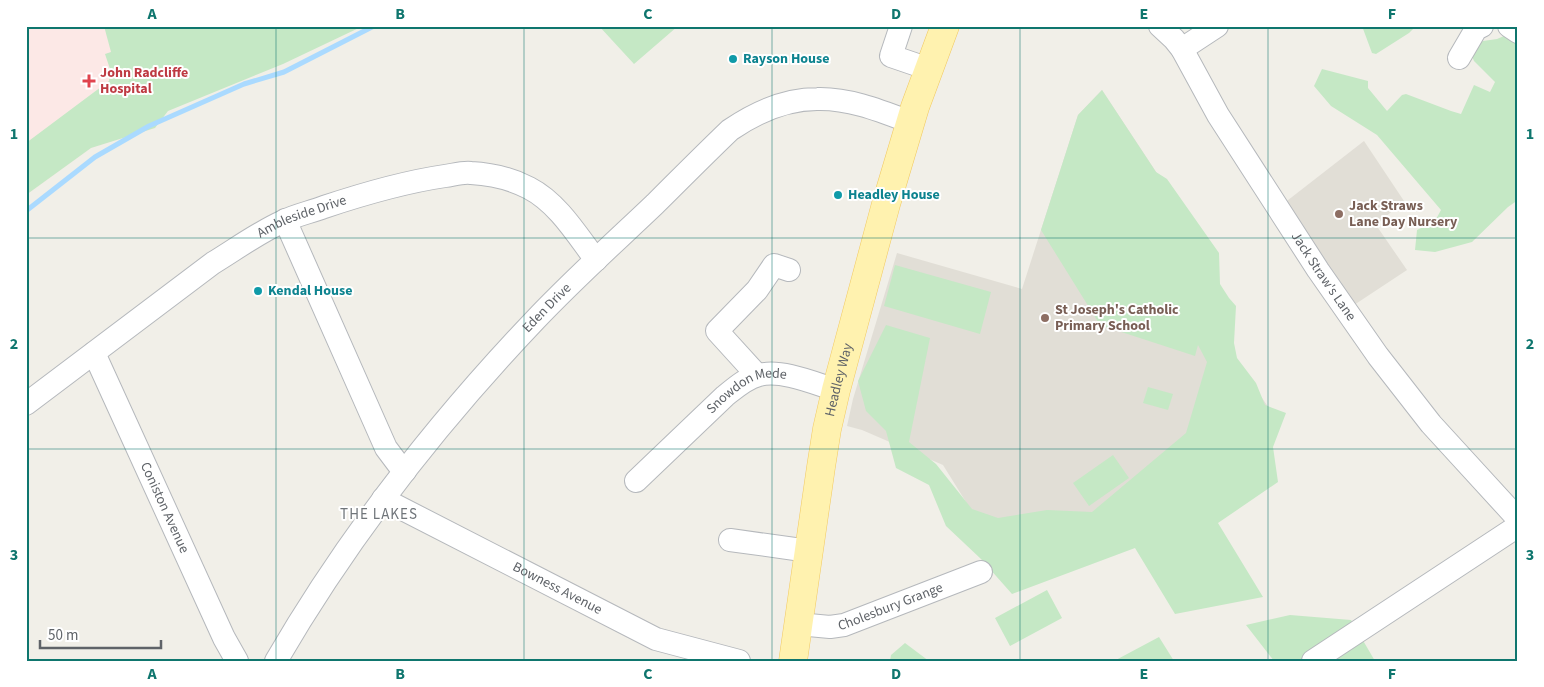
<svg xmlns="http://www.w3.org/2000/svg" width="1544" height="687" viewBox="0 0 1544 687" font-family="'Source Sans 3',sans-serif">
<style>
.education{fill:#e1ded6}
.medical{fill:#fce8e6}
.green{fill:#c5e8c5}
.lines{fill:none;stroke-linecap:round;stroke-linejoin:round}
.stream{stroke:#aadaff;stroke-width:5}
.minor-casing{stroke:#b5b8bc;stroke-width:24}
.major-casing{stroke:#f2c960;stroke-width:29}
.minor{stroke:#fff;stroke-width:22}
.major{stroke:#fff2af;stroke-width:28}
.grid{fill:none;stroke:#0f766e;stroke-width:1;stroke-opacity:0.55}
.culture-dot{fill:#0f9aa8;stroke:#fff;stroke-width:2}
.health-dot{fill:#e0444e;stroke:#fff;stroke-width:2}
.education-dot{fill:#8d6e63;stroke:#fff;stroke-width:2}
.labels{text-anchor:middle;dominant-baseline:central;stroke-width:4;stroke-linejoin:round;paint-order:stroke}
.culture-label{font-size:14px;font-weight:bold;fill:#0d838f;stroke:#fff;text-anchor:start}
.health-label{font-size:14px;font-weight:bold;fill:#be3a42;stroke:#fff;text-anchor:start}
.education-label{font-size:14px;font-weight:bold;fill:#785e54;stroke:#fff;text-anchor:start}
.street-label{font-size:14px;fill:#5f6368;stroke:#fff}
.neighbourhood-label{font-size:15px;letter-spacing:1px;fill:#70757a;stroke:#fff}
.neatline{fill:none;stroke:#0f766e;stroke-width:2}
.grid-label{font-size:16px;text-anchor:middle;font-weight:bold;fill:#0f766e}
</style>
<rect width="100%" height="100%" fill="#f1efe8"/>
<path class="education" d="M1102,90l107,162 -15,27 33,68 46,67 -256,170 -74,-119 -81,-35 -15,-4 6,-27 44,-146 125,36 56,-174z
M1364,141l40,60 -28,24 31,45 -53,35 -71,-101z"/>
<path class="medical" d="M26,26h152l-23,102 -64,20 -65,47z"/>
<path class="green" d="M104,26h259l-80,38 -115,47 -13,17 -64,20 -65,47v-52l83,-62 1,-12 -5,-15 6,-2z
M599,26h79l-44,38z
M1362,26h54l-7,7 -33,21 -4,-1z
M1518,30v170l-10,7 -36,35 -37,10 -20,-2 2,-20 18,-9 6,-11 -64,-75 -46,-29 -17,-20 8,-17 46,12v7l19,23 15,-16 4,-1 45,17 10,3 13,-29 16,7 5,-10 -21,-21 -5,-12 14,-8 14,-2z
M1102,90l54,82 11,7 52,74 1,31 9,14 7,8 -2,37 3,15 19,25 9,22 21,8 -13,34 5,35 -60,41 45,74 -88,17 -40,-66 -123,46 -31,-35 -35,-33 -17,-41 -33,-17 -10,-37 -20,-20 -8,-30 28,-56 44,13 -21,104 27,22 36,45 26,9 49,-8 45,2 94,-79 21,-71 -9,-17 -3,11 -95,-31 -59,-95 37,-115z
M895,265l96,27 -11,42 -96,-28z
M1148,387l25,7 -5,16 -25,-7z
M1113,455l16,23 -40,28 -16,-23z
M1047,590l15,28 -52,28 -15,-28z
M1290,615l61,5 24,41h-101l-28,-36z
M1159,637l15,24h-60z
M905,643l24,18h-39l1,-6z"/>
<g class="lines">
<path class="stream" d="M26,211l69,-54 54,-31 95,-42 40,-12 90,-46"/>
<defs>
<g id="minor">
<path d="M901,26l-10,30 38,13"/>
<path id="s1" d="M1160,26l14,13 8,10 36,66 100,155 60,86 53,68 87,95"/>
<path d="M1509,26l9,6"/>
<path d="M1182,49l35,-23"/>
<path d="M1459,58l17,-29 6,-3"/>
<path d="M285,220l101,228 12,16 7,7"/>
<path id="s2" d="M94,353l130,285 13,23"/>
<path d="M757,375l-40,-44 40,-41 17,-25 15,5"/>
<path id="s3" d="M26,404l187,-141c23,-14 46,-31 71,-42 12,-6 27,-9 40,-14 39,-13 80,-25 121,-31 8,-1 17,-4 26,-3 19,1 41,6 58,15 29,15 48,47 67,72"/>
<path id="s4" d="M636,481l89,-85c10,-8 21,-18 34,-21 22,-6 55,8 77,15"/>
<path id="s5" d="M383,499l273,140 83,22"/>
<path d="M730,540l79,11"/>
<path id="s6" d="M798,624l32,3 14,-2 137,-53"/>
<path id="s7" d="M276,661c72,-124 161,-238 260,-342 38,-40 79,-77 119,-115 25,-25 50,-50 75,-74 25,-17 56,-31 87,-31 32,-1 64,12 93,23"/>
<path d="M1313,661l205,-135"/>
</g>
<g id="major">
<path id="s8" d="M793,661l28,-194 6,-38 9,-39 50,-186 29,-97 30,-81"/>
</g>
</defs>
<use href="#minor" class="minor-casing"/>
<use href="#major" class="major-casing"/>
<use href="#minor" class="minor"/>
<use href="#major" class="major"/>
</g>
<path class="grid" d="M276,26v635M524,26v635M772,26v635M1020,26v635M1268,26v635M26,238h1492M26,449h1492"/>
<g class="culture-dot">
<circle cx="733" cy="59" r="5"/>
<circle cx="838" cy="195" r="5"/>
<circle cx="258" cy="291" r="5"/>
</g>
<path class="health-dot" d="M86.5 73.5h5v5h5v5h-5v5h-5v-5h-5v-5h5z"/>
<g class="education-dot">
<circle cx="1339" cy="214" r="5"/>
<circle cx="1045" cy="318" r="5"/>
</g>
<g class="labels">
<g class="culture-label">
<text x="743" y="59">Rayson House</text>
<text x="848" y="195">Headley House</text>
<text x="268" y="291">Kendal House</text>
</g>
<g class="health-label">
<text x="100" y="73">John Radcliffe<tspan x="100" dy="16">Hospital</tspan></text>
</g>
<g class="education-label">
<text x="1349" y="206">Jack Straws<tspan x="1349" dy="16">Lane Day Nursery</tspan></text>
<text x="1055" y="310">St Joseph's Catholic<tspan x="1055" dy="16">Primary School</tspan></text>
</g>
<g class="street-label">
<text stroke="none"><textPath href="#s3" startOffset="335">Ambleside Drive</textPath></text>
<text stroke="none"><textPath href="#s1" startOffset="300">Jack Straw's Lane</textPath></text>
<text stroke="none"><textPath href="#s7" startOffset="446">Eden Drive</textPath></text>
<text stroke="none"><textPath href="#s8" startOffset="285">Headley Way</textPath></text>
<text stroke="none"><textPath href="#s4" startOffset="146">Snowdon Mede</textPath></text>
<text stroke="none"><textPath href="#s2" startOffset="170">Coniston Avenue</textPath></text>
<text stroke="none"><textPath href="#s5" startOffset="196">Bowness Avenue</textPath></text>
<text stroke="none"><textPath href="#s6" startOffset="96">Cholesbury Grange</textPath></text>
</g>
<g class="neighbourhood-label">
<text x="379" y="514">THE LAKES</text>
</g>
</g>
<rect width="1544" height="687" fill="none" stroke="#ffffff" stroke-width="55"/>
<path d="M40 640v8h121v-8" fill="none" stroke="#5f6368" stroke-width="2.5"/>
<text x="48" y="640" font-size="15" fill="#5f6368" stroke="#ffffff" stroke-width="4" paint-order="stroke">50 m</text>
<rect x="28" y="28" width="1488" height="632" class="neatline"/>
<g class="grid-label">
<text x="152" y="19">A</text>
<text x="400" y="19">B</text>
<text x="648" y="19">C</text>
<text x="896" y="19">D</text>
<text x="1144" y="19">E</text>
<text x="1392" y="19">F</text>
<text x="14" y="139">1</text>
<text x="1530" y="139">1</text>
<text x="14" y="349">2</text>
<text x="1530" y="349">2</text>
<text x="14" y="560">3</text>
<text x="1530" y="560">3</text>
<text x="152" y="679">A</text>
<text x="400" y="679">B</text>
<text x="648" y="679">C</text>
<text x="896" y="679">D</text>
<text x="1144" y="679">E</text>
<text x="1392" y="679">F</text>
</g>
</svg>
